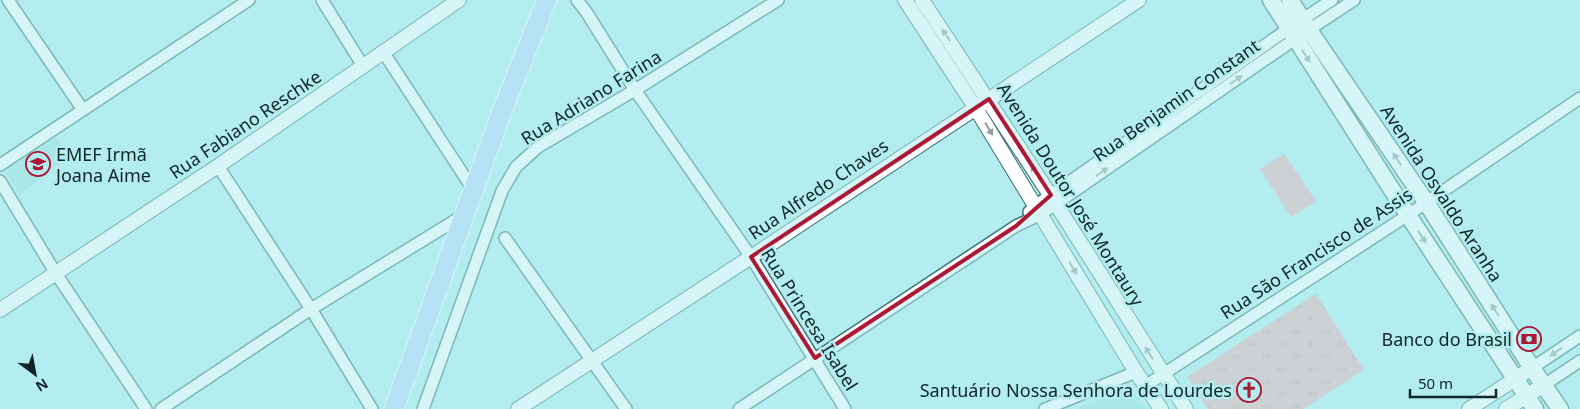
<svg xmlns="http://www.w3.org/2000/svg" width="1580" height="409" viewBox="0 0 1580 409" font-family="'Noto Sans',sans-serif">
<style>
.built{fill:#9de1e3}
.green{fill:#eab1b1}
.park{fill:url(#park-tufts)}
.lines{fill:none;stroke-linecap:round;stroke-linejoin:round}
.minor-casing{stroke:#3c7375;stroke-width:14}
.tertiary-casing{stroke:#3c7375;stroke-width:16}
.secondary-casing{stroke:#3c7375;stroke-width:19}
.trunk-casing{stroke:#fff;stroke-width:21}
.minor{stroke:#fff;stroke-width:11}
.tertiary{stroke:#fff;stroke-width:14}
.secondary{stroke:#fff;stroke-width:16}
.trunk{stroke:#bad6fe;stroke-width:19}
.oneway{fill:#939d9e}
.marked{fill:none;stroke:#ad1835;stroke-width:4;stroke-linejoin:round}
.labels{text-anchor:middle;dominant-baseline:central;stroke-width:5;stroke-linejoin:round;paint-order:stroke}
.street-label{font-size:18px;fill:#0e2627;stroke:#b3edef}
.poi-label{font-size:18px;fill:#0e2627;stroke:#b3edef;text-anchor:end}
</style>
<defs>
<pattern id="park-tufts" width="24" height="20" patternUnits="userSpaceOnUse" patternTransform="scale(1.25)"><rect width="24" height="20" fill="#eab1b1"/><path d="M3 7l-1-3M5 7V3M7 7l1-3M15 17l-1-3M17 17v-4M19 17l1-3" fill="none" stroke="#c89898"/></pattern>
</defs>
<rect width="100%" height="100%" fill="#b3edef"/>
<path class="built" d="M56,137l13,21 -50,37 -14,-26z
M1130,389l14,20h-68z"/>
<path class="green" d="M1284,154l32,47 -25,16 -31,-48z"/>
<path class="park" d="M1316,294l48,76 -61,39h-95l-21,-32z"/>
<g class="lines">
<defs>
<path id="minor" d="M8,0l75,110
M322,0l41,66
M577,0l10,13 48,77 116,167 94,152
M384,53l90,138
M0,165l249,-165
M218,166l93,143 61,100
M0,181l55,91 91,137
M1029,212l6,-6 253,-177 44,-29
M505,238l121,171
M1532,368l48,-32
M1544,385l36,-24
M1145,386l263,-171 172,-117
M161,409l150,-100 153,-94
M423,409l79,-218 14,-24 22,-20 97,-57 143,-90
M739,409l277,-183 25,-12 254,-175 59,-39
M1045,409l91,-37"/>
<path id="tertiary" d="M905,0l70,107 161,265 25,37
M922,0l134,204 130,205
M0,310l218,-144 241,-166
M518,409l233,-152 388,-257
M1469,409l63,-41
M1506,409l38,-24"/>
<path id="secondary" d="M1271,0l137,215 127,194
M1290,0l19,30 117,172 106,166 28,41"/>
<path id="trunk" d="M394,409l110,-303 43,-106"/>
</defs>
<use href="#minor" class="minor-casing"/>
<use href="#tertiary" class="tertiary-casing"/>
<use href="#secondary" class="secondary-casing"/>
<use href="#trunk" class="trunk-casing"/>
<use href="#minor" class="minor"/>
<use href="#tertiary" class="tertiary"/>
<use href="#secondary" class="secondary"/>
<use href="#trunk" class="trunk"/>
</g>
<defs><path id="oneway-solid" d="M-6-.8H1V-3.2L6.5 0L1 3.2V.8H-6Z" transform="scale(1.25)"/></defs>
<g class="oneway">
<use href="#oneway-solid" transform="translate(946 35) rotate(-124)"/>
<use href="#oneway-solid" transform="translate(1306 56) rotate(57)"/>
<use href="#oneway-solid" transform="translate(1236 80) rotate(-35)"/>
<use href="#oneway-solid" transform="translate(989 129) rotate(59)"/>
<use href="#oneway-solid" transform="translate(1397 159) rotate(-124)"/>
<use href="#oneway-solid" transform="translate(1035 171) rotate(-123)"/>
<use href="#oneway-solid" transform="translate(1102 172) rotate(-35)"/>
<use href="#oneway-solid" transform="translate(1422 237) rotate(57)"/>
<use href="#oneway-solid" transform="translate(1073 268) rotate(59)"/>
<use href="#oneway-solid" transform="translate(1495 310) rotate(-123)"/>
<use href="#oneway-solid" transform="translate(1556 352) rotate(146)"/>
<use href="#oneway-solid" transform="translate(1149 353) rotate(-122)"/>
</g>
<path d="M0 0H1580V409H0ZM989,99l62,96 -35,31 -201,132 -64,-101z" fill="#b3edef" fill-opacity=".55" fill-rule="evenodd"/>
<path class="marked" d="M989,99l62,96 -35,31 -201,132 -64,-101z"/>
<defs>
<symbol id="school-ring" viewBox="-11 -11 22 22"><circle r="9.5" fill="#b3edef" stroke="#ad1835" stroke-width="1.5"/><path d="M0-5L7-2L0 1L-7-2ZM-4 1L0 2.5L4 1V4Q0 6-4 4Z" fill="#ad1835"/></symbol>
<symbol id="bank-ring" viewBox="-11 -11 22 22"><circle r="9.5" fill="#b3edef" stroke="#ad1835" stroke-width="1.5"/><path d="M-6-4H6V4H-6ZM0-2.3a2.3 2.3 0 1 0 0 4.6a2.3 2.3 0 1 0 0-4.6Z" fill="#ad1835"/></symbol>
<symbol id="church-ring" viewBox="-11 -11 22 22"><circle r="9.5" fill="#b3edef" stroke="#ad1835" stroke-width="1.5"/><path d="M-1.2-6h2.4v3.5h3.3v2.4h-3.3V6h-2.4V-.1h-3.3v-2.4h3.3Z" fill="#ad1835"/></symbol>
</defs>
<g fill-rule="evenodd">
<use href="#school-ring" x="24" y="150" width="28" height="28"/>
<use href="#bank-ring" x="1515" y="325" width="28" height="28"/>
<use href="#church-ring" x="1235" y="376" width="28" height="28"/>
</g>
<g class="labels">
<g class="street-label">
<text transform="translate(591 97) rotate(-32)">Rua Adriano Farina</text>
<text transform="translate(1176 100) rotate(-35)">Rua Benjamin Constant</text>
<text transform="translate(245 124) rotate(-34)">Rua Fabiano Reschke</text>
<text transform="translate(818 189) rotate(-34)">Rua Alfredo Chaves</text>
<text transform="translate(1442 193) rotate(57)">Avenida Osvaldo Aranha</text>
<text transform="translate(1071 194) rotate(58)">Avenida Doutor José Montaury</text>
<text transform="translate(1316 253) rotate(-33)">Rua São Francisco de Assis</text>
<text transform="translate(810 319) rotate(58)">Rua Princesa Isabel</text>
</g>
<g class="poi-label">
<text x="56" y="154" text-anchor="start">EMEF Irmã<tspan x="56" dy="21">Joana Aime</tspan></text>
<text x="1512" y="339">Banco do Brasil</text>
<text x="1232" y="390">Santuário Nossa Senhora de Lourdes</text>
</g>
</g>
<g transform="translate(35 374) rotate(148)" stroke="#b3edef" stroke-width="4" paint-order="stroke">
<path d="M0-4L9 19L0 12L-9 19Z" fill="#0e2627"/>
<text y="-8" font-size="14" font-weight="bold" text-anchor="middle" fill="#0e2627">N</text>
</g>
<path d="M1410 389v8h86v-8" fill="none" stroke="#0e2627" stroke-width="2.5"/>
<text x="1418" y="389" font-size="15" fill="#0e2627" stroke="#b3edef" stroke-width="4" paint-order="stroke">50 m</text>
</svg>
